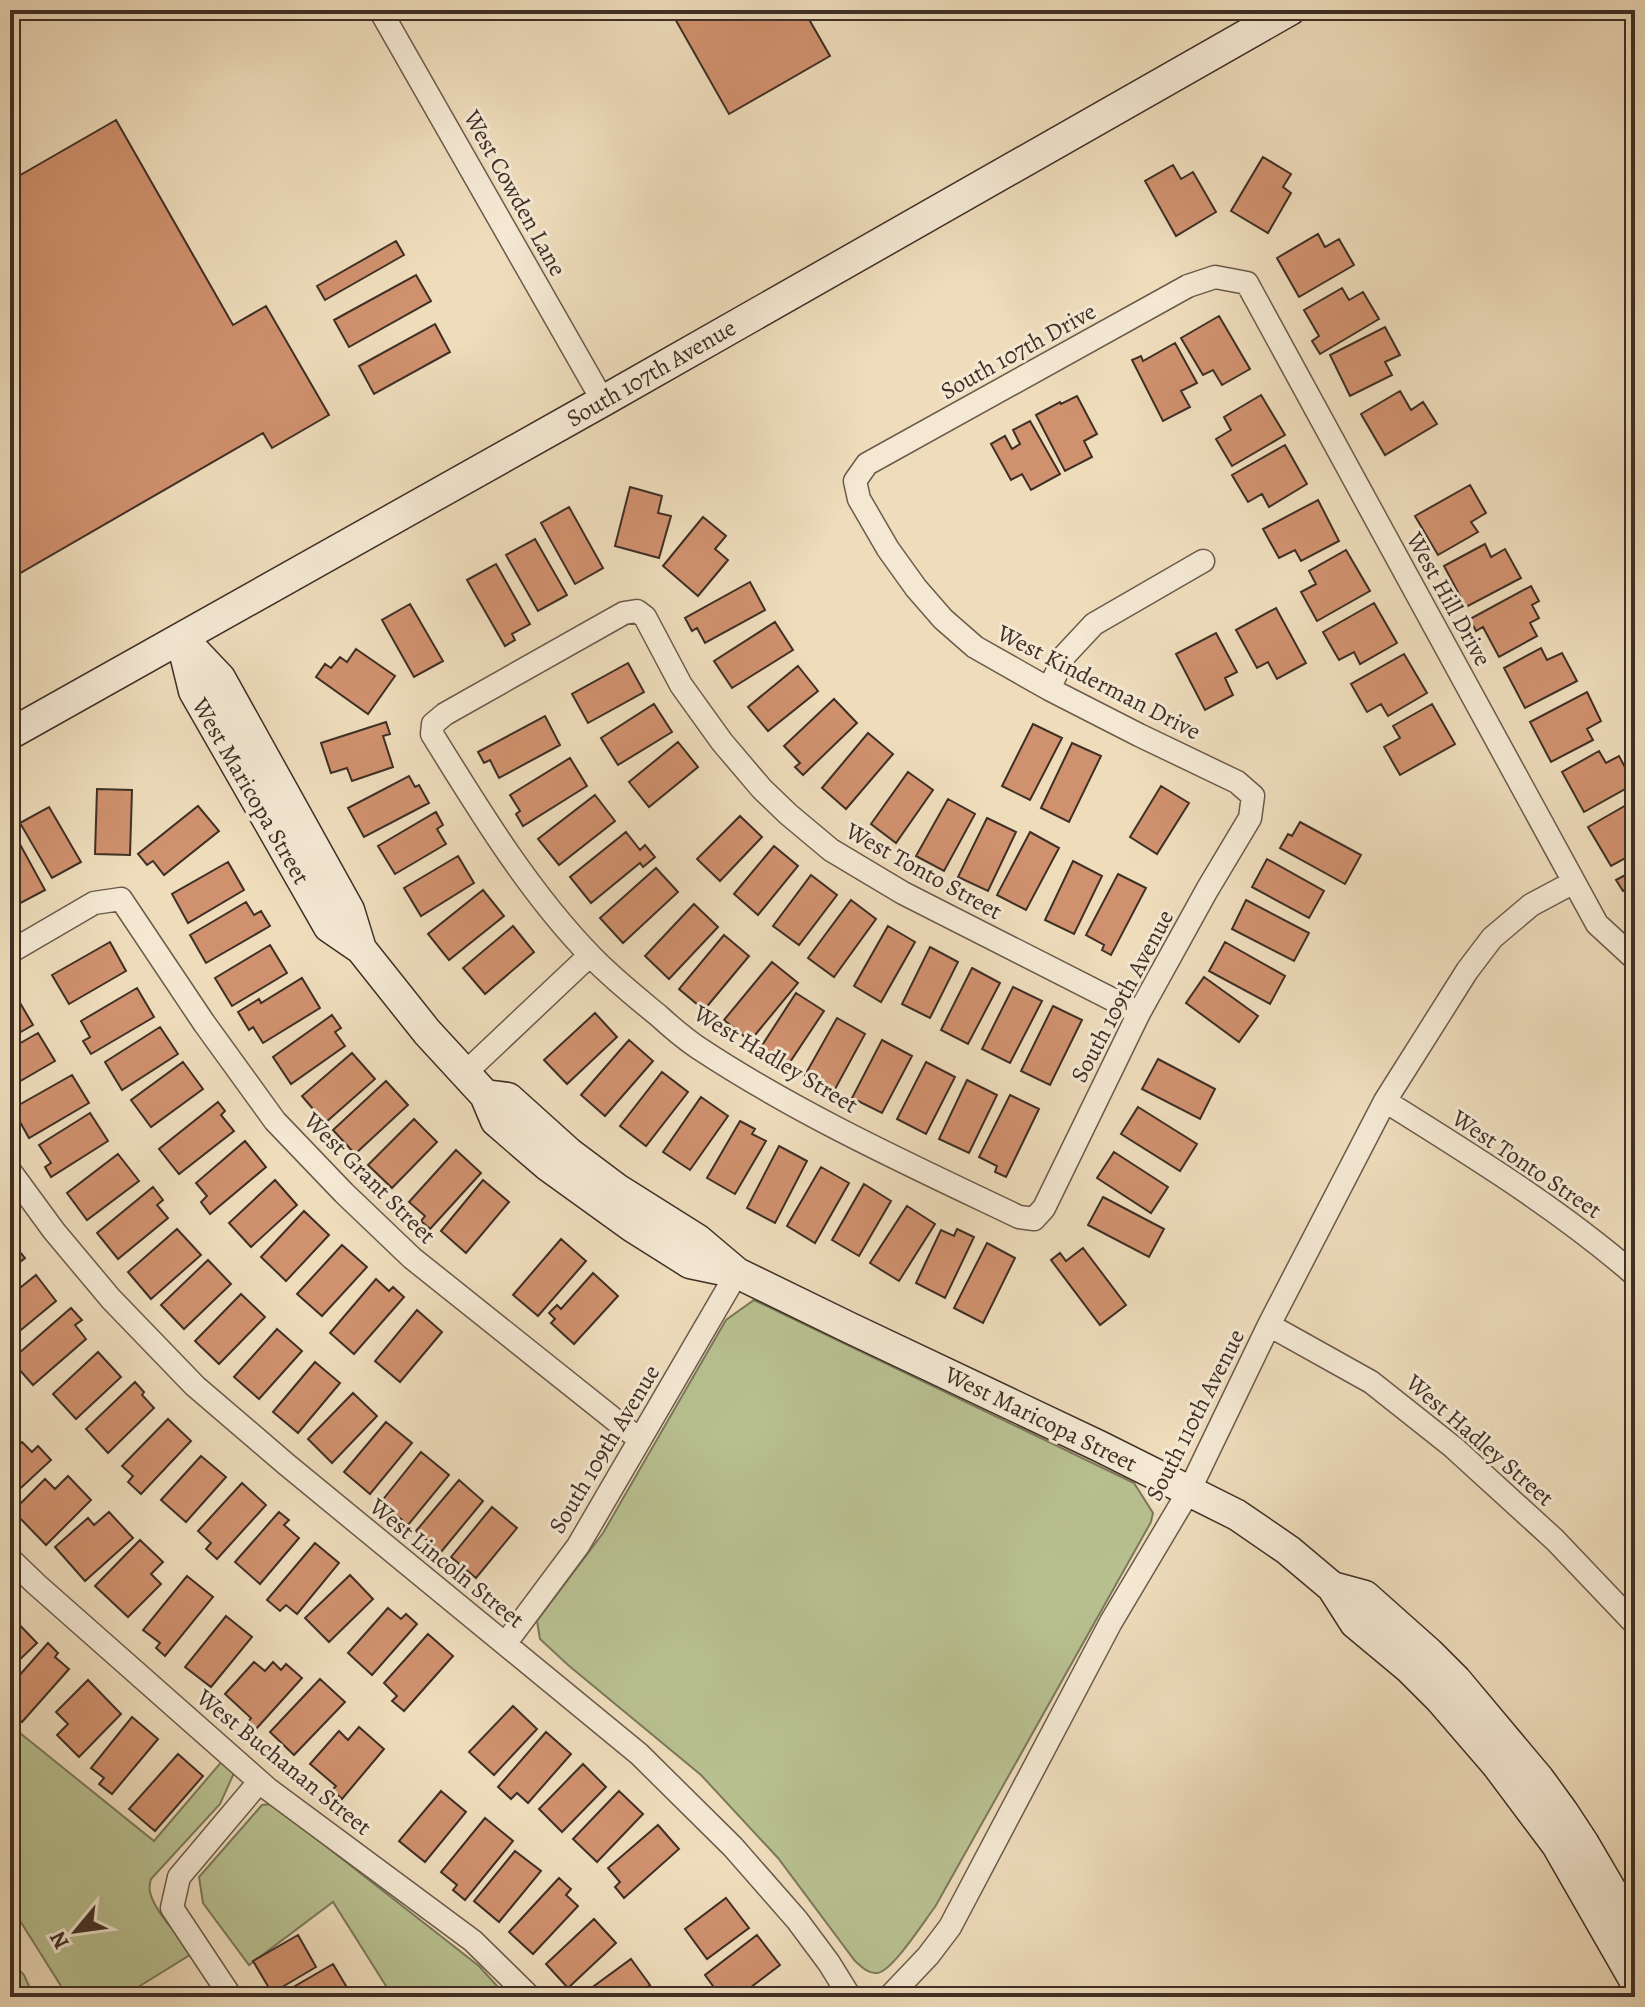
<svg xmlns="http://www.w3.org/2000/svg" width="1645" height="2007" viewBox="0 0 1645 2007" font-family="Alegreya,serif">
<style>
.green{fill:#b8c090;stroke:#7c785b;stroke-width:2}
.building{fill:#d0916e;stroke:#3f2f26;stroke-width:2}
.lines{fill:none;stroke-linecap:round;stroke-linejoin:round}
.street-casing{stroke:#6b5a4b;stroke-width:25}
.secondary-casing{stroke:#3f2f26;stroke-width:33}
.street{stroke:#f4e8d3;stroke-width:22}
.secondary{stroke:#f4e8d3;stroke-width:30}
.labels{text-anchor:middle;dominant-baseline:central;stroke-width:6;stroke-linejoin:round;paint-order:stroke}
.street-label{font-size:24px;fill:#3f2f26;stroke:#f4e8d3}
</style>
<rect width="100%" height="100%" fill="#eedcbb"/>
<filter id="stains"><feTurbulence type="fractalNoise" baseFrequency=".0025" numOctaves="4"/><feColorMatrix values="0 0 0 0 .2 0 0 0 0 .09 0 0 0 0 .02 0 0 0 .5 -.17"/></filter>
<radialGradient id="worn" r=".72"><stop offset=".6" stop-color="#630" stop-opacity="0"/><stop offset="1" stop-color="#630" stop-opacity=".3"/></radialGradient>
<path class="green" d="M754,1300l380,183 19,30 -2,9 -216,385c-11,14 -43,65 -58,66 -9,1 -16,-7 -22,-12l-77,-103 -77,-83 -133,-110 -28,-26 -3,-18 66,-88 123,-213z
M10,1725l144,116 69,-81 11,13 -14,31 -69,75c-1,3 -2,10 -1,13 4,19 30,46 43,61l-71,44h-54l-58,-92z
M272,1804l207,162 28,31h-114l-60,-95 -84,63 -46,-62 -4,-26 63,-72z
M10,1960l14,15 10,22h-24z"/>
<path class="building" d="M670,10h143l-7,4 24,42 -101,58z
M116,120l117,205 33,-19 63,109 -57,33 -9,-15 -253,146v-398z
M1263,157l28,17 -8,13 8,6 -23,40 -37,-22z
M1173,165l8,14 12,-7 23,40 -40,24 -31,-55z
M1318,234l7,13 14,-8 15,26 -55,32 -22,-39z
M396,241l8,14 -79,45 -8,-14z
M416,275l15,26 -82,46 -15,-27z
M1342,288l7,12 14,-8 16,27 -59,35 -8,-13 7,-5 -15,-26z
M1219,316l31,53 -28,16 -9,-15 -10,5 -22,-37z
M435,324l15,28 -76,42 -15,-28z
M1385,327l15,28 -15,7 7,13 -42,21 -20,-41z
M1175,343l22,40 -16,8 9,16 -27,14 -31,-61 9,-4 2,5z
M1400,391l11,19 12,-8 14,22 -52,31 -24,-41z
M1261,395l24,40 -53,31 -16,-27 15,-9 -7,-13z
M1077,396l20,38 -13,7 8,16 -27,14 -29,-56 24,-13 1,2z
M1030,421l30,53 -29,16 -9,-16 -11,6 -20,-36 14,-8 7,13 8,-5 -7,-14z
M1285,445l22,39 -38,23 -7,-13 -14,8 -16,-27z
M1470,485l16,28 -15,9 7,10 -40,23 -23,-39z
M630,487l32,9 -4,17 13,3 -12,42 -44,-12z
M1318,500l21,41 -38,20 -6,-11 -16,8 -16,-29z
M569,507l34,61 -28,16 -34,-61z
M703,517l23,19 -11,13 13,11 -30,36 -35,-30z
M535,539l32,56 -29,16 -32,-56z
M1485,544l6,13 14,-8 16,29 -55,29 -22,-41z
M1346,550l24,41 -53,30 -16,-29 15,-8 -7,-13z
M496,564l34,60 -18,10 3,6 -10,6 -38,-66z
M750,582l15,28 -60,33 -8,-15 -5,3 -7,-13z
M1531,586l8,15 -7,4 7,13 -9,5 7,13 -38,21 -16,-30 -7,4 -6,-12z
M1374,603l23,40 -37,21 -6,-12 -15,8 -16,-28z
M410,604l33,57 -29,16 -32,-57z
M1276,608l30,55 -29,16 -9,-17 -11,6 -21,-38z
M775,622l18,28 -61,38 -18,-27z
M1216,633l21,39 -12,6 8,17 -28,15 -29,-56z
M1541,648l6,12 15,-7 15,28 -52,27 -21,-40z
M356,649l39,27 -27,38 -52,-37 9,-13 6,4 9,-11 7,5z
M1404,654l23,39 -39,23 -7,-12 -14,8 -16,-28z
M628,663l16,29 -56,31 -16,-29z
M798,666l20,25 -50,40 -20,-24z
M1587,692l14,29 -14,8 6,11 -42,22 -21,-40z
M834,699l23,24 -54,52 -8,-8 5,-4 -16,-17z
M654,704l18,28 -54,33 -17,-27z
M1432,704l23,40 -55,31 -16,-28 16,-9 -7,-12z
M545,716l15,29 -61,33 -9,-18 -6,3 -6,-11z
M386,722l4,12 -7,2 10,31 -41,14 -5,-13 -16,5 -10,-30z
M1033,724l29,14 -32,62 -28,-14z
M868,733l25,21 -47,55 -24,-21z
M678,742l20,25 -49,40 -20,-25z
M1072,743l29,13 -32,66 -28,-14z
M1599,751l7,12 13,-7 15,28 -50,28 -22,-40z
M570,758l17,28 -64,40 -7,-12 4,-3 -10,-16z
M908,772l25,18 -37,53 -25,-19z
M409,776l6,11 4,-2 10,18 -65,34 -16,-29z
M1161,786l28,17 -32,51 -27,-17z
M97,789l35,1 -2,65 -35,-1z
M595,795l20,26 -56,44 -21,-26z
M948,799l27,15 -31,57 -28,-15z
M1628,804l7,12v37l-24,13 -23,-39z
M198,806l21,25 -55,44 -11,-14 -6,4 -9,-11z
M49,807l32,55 -29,16 -32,-55z
M436,812l7,13 -6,4 9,15 -51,30 -17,-28z
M740,816l22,21 -42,44 -23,-22z
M987,818l29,14 -28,59 -30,-14z
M1300,822l61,33 -16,29 -65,-36 8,-14 4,2z
M10,826l35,64 -30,16 -5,-10z
M626,832l14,18 5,-5 10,12 -12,10 -3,-4 -49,40 -21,-26z
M1030,832l29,16 -33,62 -29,-15z
M774,846l24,20 -40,49 -24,-21z
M458,856l16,27 -53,33 -17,-28z
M1267,859l57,32 -15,27 -57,-31z
M1073,861l29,15 -28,58 -29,-14z
M228,862l16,28 -56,33 -16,-29z
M656,868l22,24 -55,51 -23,-25z
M1635,870v26l-4,-9 -8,4 -7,-11z
M1118,874l28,14 -35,67 -9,-5 2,-5 -18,-10z
M811,875l26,20 -38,50 -26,-19z
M483,890l21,26 -55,44 -21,-26z
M851,900l25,19 -42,58 -26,-19z
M1246,900l63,33 -15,28 -62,-32z
M246,902l8,13 7,-4 9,15 -64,37 -16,-28z
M694,904l24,23 -49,52 -24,-23z
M513,926l21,26 -49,42 -22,-26z
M888,926l27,16 -34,60 -27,-16z
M724,935l25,21 -45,54 -25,-21z
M110,942l16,29 -57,33 -17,-29z
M1225,942l60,34 -15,28 -61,-33z
M270,945l17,28 -55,33 -17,-28z
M930,947l28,15 -28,56 -28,-14z
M772,962l26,21 -48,58 -26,-21z
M972,968l28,15 -32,61 -27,-14z
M1204,977l54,39 -19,26 -53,-39z
M302,978l18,30 -57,35 -10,-16 -4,3 -11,-18 21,-13 2,4z
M1013,987l29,14 -32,62 -28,-14z
M137,988l17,29 -63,37 -8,-13 7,-4 -9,-16z
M796,993l28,18 -36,54 -27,-18z
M16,996l17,29 -23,13v-38z
M1053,1006l29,14 -32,65 -29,-14z
M595,1013l22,24 -50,47 -23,-24z
M332,1015l9,13 -6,4 10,14 -54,38 -18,-27z
M837,1018l28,16 -31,57 -29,-16z
M160,1027l18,27 -56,36 -17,-28z
M38,1033l17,28 -45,26v-38z
M629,1040l24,21 -48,55 -24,-21z
M882,1040l30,16 -30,57 -30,-15z
M352,1053l23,26 -50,44 -23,-27z
M1158,1059l57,30 -15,30 -58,-30z
M183,1062l20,27 -52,38 -20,-27z
M926,1062l29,15 -29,57 -29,-15z
M662,1072l26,20 -42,54 -26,-20z
M72,1075l17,28 -60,35 -9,-16 -6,4 -4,-6v-10z
M967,1080l30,15 -28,58 -30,-14z
M386,1081l22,24 -53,49 -22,-24z
M1010,1095l29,14 -33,68 -11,-5 2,-6 -18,-9z
M701,1097l27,19 -38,54 -27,-18z
M218,1102l7,9 -4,4 13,16 -55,43 -20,-25z
M1138,1107l59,37 -17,27 -59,-37z
M90,1113l18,28 -57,36 -6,-10 6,-4 -12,-18z
M414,1119l23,23 -45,46 -24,-23z
M740,1121l15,8 -3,5 14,7 -31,53 -28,-16z
M245,1141l21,26 -56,47 -9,-12 6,-6 -11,-13z
M779,1146l28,15 -32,62 -28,-15z
M456,1150l25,23 -51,56 -9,-8 4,-5 -16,-14z
M1114,1152l54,35 -17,26 -54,-35z
M118,1154l21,27 -52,39 -20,-27z
M821,1167l28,16 -34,60 -28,-17z
M275,1180l22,25 -46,42 -22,-24z
M483,1180l26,22 -43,51 -25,-22z
M864,1184l27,17 -32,55 -27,-16z
M153,1187l10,13 -6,5 11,13 -50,41 -21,-26z
M1103,1197l61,32 -15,28 -61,-32z
M907,1206l28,18 -36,57 -29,-18z
M304,1211l25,24 -43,46 -25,-24z
M177,1229l24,26 -50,44 -23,-27z
M957,1229l17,8 -29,61 -29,-15 25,-53 13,6z
M561,1239l25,22 -48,55 -25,-21z
M10,1240l15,18 -15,12z
M987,1243l28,15 -32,65 -29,-15z
M342,1245l25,22 -45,49 -25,-22z
M1083,1248l43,57 -26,20 -49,-65 9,-7 6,8z
M208,1260l23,24 -47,45 -23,-24z
M593,1273l25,23 -44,48 -23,-21 4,-4 -6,-6 8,-8 4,4z
M36,1275l20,26 -46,38v-43z
M376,1279l13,12 4,-4 11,10 -50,57 -24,-21z
M241,1294l24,23 -46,47 -24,-23z
M71,1308l11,12 -7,5 11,14 -53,46 -22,-25z
M417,1310l25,22 -42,50 -25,-21z
M277,1329l25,22 -43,48 -25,-22z
M98,1352l23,25 -45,42 -23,-25z
M315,1362l25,21 -42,50 -25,-21z
M135,1382l9,10 -2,3 12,13 -46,45 -22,-24z
M353,1393l24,23 -45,47 -24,-24z
M168,1419l23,22 -50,53 -13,-12 5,-6 -11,-10z
M386,1422l26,21 -42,51 -26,-22z
M22,1442l10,10 6,-6 13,14 -41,38v-54l4,5z
M421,1452l28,23 -41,50 -27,-23z
M201,1456l25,21 -40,45 -25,-22z
M68,1476l23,24 -45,45 -33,-34 32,-32 10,10z
M459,1480l24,21 -42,51 -25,-21z
M242,1483l24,22 -49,54 -11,-10 5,-6 -13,-12z
M492,1507l25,21 -41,50 -25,-21z
M109,1512l24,26 -48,43 -30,-34 33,-29 6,7z
M279,1512l10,8 -5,5 15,13 -39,46 -25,-22z
M140,1540l23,22 -12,12 10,10 -33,33 -33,-31z
M315,1543l24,20 -42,51 -11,-9 -6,6 -13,-11z
M350,1575l23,24 -44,43 -24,-24z
M187,1576l26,21 -48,59 -9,-8 4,-5 -17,-13z
M388,1608l13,11 5,-5 11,10 -45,51 -24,-22z
M10,1615l27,28 -27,26z
M226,1616l26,21 -41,50 -26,-20z
M428,1634l25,22 -49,55 -12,-10 5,-5 -13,-13z
M48,1643l10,10 -3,4 14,12 -47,53 -12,-10v-26z
M254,1662l11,9 8,-9 8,8 5,-6 16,14 -46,51 -8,-7 3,-4 -26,-24z
M320,1679l25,23 -51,53 -24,-23z
M88,1680l33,34 -42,43 -22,-22 11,-11 -12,-12z
M513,1706l24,23 -43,46 -25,-23z
M132,1717l26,22 -46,55 -13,-10 5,-6 -13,-10z
M359,1727l25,22 -42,50 -10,-9 4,-4 -26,-22 29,-33 9,9z
M546,1732l25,22 -43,49 -11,-10 -6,6 -13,-12z
M178,1754l25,22 -48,55 -26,-22z
M583,1764l23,23 -44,45 -23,-23z
M441,1791l25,21 -41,50 -26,-21z
M619,1791l24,23 -46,48 -24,-23z
M485,1818l28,23 -48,59 -12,-10 4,-5 -16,-13z
M658,1825l21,24 -55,49 -9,-11 5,-5 -12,-14z
M515,1851l26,20 -42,51 -25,-21z
M559,1878l12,11 -5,6 12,11 -45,48 -24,-22z
M726,1898l23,30 -42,31 -22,-30z
M594,1919l22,24 -48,45 -22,-24z
M298,1935l18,32 -44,26 -19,-32z
M757,1935l23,30 -42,32h-17l-16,-22z
M631,1959l19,26 -16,12h-55z
M333,1964l19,32 -73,1 -1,-1z"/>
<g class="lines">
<defs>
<path id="street" d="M380,10l223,391
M1049,689l16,-34 29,-31 109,-63
M10,952l84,-49 27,-4 83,124 71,98 69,72 68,65 228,182
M1139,1013l-236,-120 -72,-43 -43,-36 -26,-25 -40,-47 -41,-57 -36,-68 -8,-6 -13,2 -179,101 -12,10 -1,10c47,76 96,157 159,222 21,22 45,41 68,60 12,11 25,22 38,31 101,67 213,118 322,170l15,2 10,-11 95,-195 68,-123 43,-72 3,-22 -16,-14 -98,-47 -90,-46 -74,-42 -32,-28 -27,-31 -28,-39 -29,-50 -4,-18 12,-17 321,-178 27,-9 32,6 350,641 38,35
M464,1074l126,-119
M1385,1101c86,54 173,107 250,174
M10,1171l44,60 57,68 84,87 91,78 353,290 94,93 64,73 32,43 21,34
M1269,1325l102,57 82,65 102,93 80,84
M10,1559l26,25 232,205 205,152 57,56
M505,1644l73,-98 159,-273
M231,1997l-59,-89 7,-31 80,-95
M889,1997l39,-41 22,-29 161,-305 78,-131 80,-166 116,-224 82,-130 25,-33 39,-33 43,-23"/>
<path id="secondary" d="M181,638l13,53 135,236 32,22 66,83 58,63 11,26 51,44 86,62 57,36 43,9
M183,639l37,39 129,232 12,39
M10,734l593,-333 687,-391
M485,1095l23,3 61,55 48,36 81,51 39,33 113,55 249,118 138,69 51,35 44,37 23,36 54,45 31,31 57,66 60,80 78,136
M1332,1587l33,9 64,57 27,27 83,99 24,33 21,32 51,87"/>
</defs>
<use href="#street" class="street-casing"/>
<use href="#secondary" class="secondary-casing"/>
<use href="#street" class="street"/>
<use href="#secondary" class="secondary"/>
</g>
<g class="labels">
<g class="street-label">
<text transform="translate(515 193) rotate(61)">West Cowden Lane</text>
<text transform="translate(1018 351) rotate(-29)">South 107th Drive</text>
<text transform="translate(651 373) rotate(-30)">South 107th Avenue</text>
<text transform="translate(1449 599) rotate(61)">West Hill Drive</text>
<text transform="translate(1099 682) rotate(27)">West Kinderman Drive</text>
<text transform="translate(251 791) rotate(60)">West Maricopa Street</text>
<text transform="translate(924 871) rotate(29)">West Tonto Street</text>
<text transform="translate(1122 996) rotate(-62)">South 109th Avenue</text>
<text transform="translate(776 1059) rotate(31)">West Hadley Street</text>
<text transform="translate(1527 1164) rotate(34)">West Tonto Street</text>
<text transform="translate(370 1178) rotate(45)">West Grant Street</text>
<text transform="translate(1195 1415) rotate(-63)">South 110th Avenue</text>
<text transform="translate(1041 1419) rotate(26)">West Maricopa Street</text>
<text transform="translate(1480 1440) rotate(41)">West Hadley Street</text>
<text transform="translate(604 1449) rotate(-59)">South 109th Avenue</text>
<text transform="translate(447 1563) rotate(39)">West Lincoln Street</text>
<text transform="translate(284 1762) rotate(39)">West Buchanan Street</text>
</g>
</g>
<rect width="1645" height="2007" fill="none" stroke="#eedcbb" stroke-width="40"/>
<rect x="12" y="12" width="1621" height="1983" fill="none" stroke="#3f2f26" stroke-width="4"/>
<rect x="20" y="20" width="1605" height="1967" fill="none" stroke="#3f2f26" stroke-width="2"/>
<g transform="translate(76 1931) rotate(241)" stroke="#f4e8d3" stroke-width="6" paint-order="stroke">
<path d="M0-6L14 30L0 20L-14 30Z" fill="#3f2f26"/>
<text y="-12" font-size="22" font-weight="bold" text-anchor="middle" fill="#3f2f26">N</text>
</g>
<rect width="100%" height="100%" filter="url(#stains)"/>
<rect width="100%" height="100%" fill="url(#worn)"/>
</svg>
